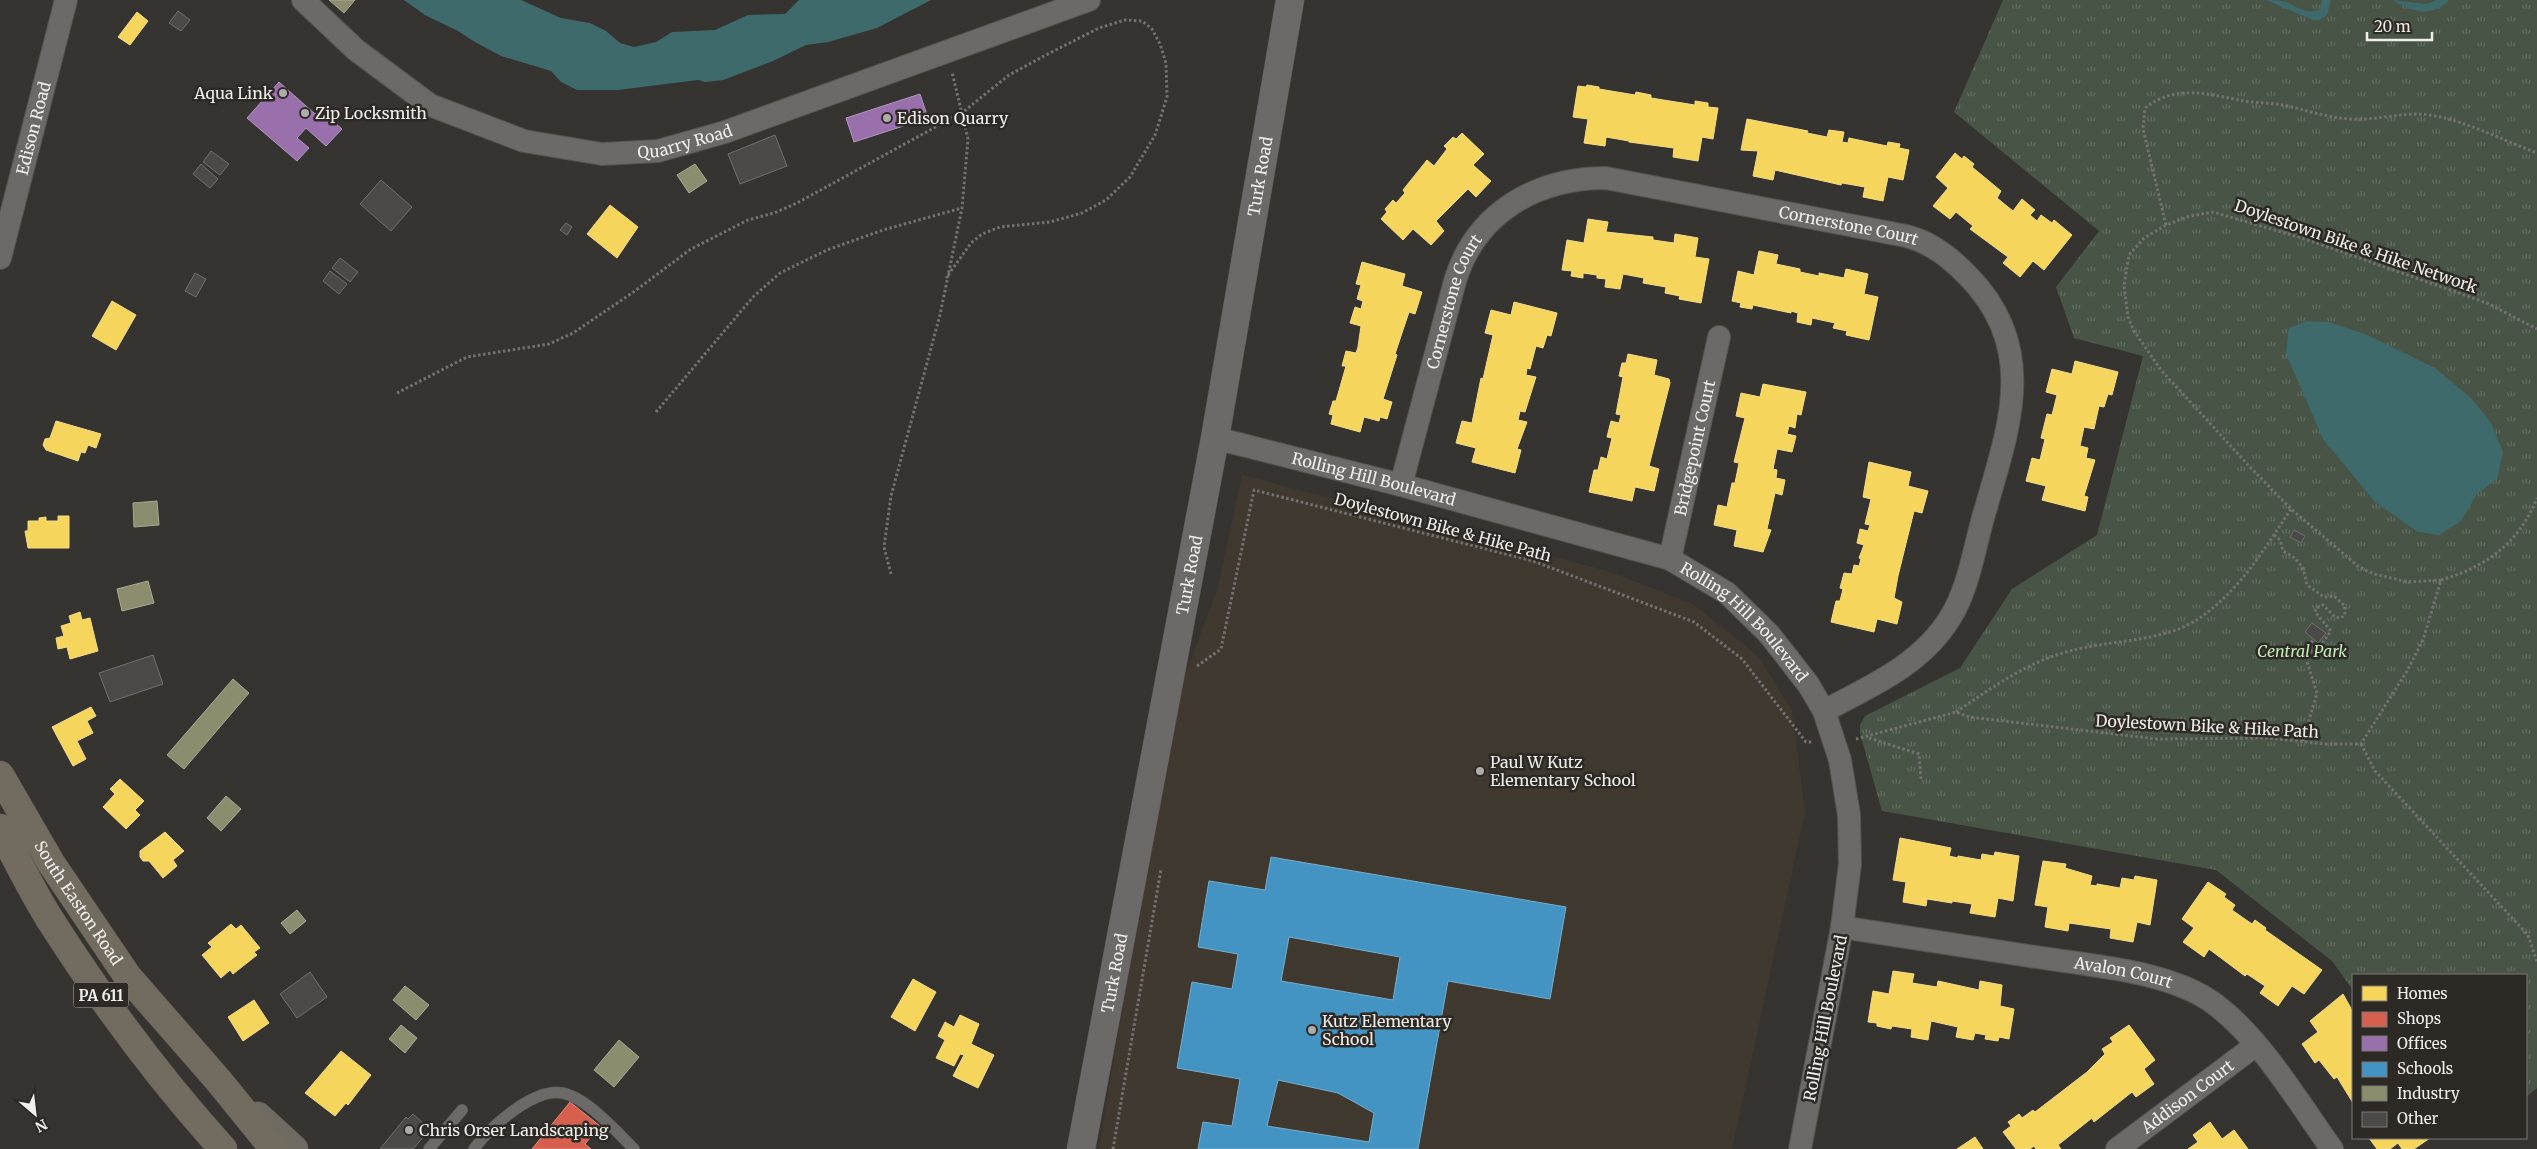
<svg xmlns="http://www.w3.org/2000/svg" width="2537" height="1149" viewBox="0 0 2537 1149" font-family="Merriweather,serif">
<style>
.built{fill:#3f3930}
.park{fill:url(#park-tufts)}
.water{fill:#3e6a6c}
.homes{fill:#f6d55c;stroke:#f4dc87}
.shops{fill:#d6604d;stroke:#de8b7c}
.offices{fill:#9970ab;stroke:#b396be}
.schools{fill:#4393c3;stroke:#77aecf;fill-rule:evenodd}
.industry{fill:#8c8c6e;stroke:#aaa994}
.building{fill:#4b4a48;stroke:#71706e}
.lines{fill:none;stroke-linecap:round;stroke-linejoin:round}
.lane-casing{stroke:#545350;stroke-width:12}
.street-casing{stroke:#545350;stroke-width:24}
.secondary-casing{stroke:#545350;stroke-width:29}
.primary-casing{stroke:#545350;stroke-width:29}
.highway-casing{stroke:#545350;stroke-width:29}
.path{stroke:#737271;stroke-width:3;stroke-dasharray:2.5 2.5;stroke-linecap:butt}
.lane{stroke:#6c6a68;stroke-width:11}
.street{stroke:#6c6a68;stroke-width:22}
.secondary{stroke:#6c6a68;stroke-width:28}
.primary{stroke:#6f6b62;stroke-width:28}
.highway{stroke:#726b5f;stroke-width:28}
.poi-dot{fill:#afadaa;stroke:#2d2a26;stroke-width:2}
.labels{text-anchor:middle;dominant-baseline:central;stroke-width:5;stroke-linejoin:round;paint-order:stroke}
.shield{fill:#2d2a26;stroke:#b6b3b0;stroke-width:1}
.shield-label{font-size:15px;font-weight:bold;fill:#f0eeeb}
.poi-label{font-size:16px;fill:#f0eeeb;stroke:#2d2a26;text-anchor:start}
.street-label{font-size:16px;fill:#f0eeeb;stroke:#2d2a26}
.park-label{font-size:16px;font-style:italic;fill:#c2edb8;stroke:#2d2a26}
</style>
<defs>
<pattern id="park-tufts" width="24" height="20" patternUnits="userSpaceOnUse" patternTransform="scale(1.25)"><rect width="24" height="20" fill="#485445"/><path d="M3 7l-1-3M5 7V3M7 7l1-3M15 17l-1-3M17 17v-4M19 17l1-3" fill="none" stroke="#636d60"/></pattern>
</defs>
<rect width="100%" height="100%" fill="#363431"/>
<path class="built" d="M1242,475l366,96 85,33 66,53 33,54 13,101 -73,337h-633l69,-419 16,-52 34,-91z"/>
<path class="park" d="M2003,0h534v1088l-11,9v-122h-173v15l-21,-29 -116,-91 -334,-59 -22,-78v-8l5,-9 95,-48 52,-79 85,-54 46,-179 -69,-18 -18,-51 43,-56 -145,-119z"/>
<path class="water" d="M404,0h117l40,18 29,5 16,8 14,12 14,4 22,-5 16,-10 43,-2 33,-15 37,-1 14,-14h132l-54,28 -49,14 -22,3 -33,16 -50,19 -18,2 -7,-2 -80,10h-41l-16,-8 -10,-11 -50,-15 -26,-14 -17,-11 -33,-16z
M2266,0c5,0 12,0 16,1 14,4 22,15 38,8l2,-9h9l-4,15 -7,5h-7z
M2392,0l34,4 11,-4h12c-19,19 -35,12 -57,0z
M2307,321l22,1 36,12 70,34 37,31 19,24 12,29 -6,27 -20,15 -16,27 -22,14 -21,-3 -43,-30 -52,-63 -37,-85 3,-26z"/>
<path class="homes" d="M137,12l11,9 -18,24 -12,-8z
M1587,85l12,2v2l36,6 1,-3 15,3v3l44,7v-4l13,2v4l10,1 -5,31 -11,-2 -4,24 -25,-4 1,-9 -45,-6v-1l-23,-4 -1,9 -21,-3 4,-24 -15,-2 5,-31 8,1z
M1747,119l61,12 -1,2 20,4 2,-7 15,2 -2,10 6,1 1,-5 38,8 1,-4 12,2 -1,4 10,2 -6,30 -15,-3 -5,24 -20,-4 2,-10 -23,-4 -1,2 -66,-15 -2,10 -20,-4 5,-25 -17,-1z
M1462,133l22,21 -11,11 18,16 -15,16 -8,-8 -32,32 8,10 -13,14 -18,-16 -10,11 -22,-21 6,-7 -2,-3 8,-9 3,3 9,-10 -2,-3 24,-30 7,6 13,-17 -3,-3 9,-9 3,2z
M1955,153l7,6 2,-3 10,8 -2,3 29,24 -4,7 16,13 9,-12 13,11 -5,5 7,6 4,-6 11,8 2,-3 18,15 -28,35 -11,-9 -13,16 -17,-14 5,-6 -38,-28 3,-3 -17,-14 -6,7 -17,-13 15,-18 -12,-11z
M610,205l28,22 -21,31 -30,-24z
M1588,219l20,3 -2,10 47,5v3l21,3 1,-9 23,4 -3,19 14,2 -8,44 -22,-4 1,-3 -15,-3 1,-6 -23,-4 1,-5 -21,-4 -3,15 -15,-2 1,-8 -9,-1v-3l-14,-2v5l-12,-2 1,-5 -10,-1 5,-30 17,3z
M1759,251l19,4 -2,9 24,5v3l19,4v-3l25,5 2,-9 22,5 -4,20 14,3 -9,43 -23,-5 1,-4 -14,-3 2,-5 -23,-5 -1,7 -14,-3 1,-9 -7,-2v2l-38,-8 -1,4 -12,-2 1,-4 -9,-2 6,-30 16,4z
M1362,262l43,12 -3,12 20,6 -7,22 -6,-2 -14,42 2,1 -14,44 9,3 -5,17 -7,-2 -1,4 -15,-4 -4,15 -29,-8 2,-9 -4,-1 4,-13h3l10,-35h-4l4,-15 10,2 2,-6 3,-21 -11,-3 5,-16 6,2 2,-8 -6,-2 4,-14 -5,-1z
M112,301l24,14 -20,35 -24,-14z
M1514,302l43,11 -6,23 -4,-1 -4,13 -7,-2 -6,23 -3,-1 -1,7 10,2 -11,35 -5,-1 -2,9 9,2 -10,27 4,1 -6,23 -43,-11 4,-14 -20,-5 6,-22 10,2 9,-45 2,1 10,-44 -8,-2 6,-23 20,5z
M1628,354l29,6 -3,15 15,4 1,4 -21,83 10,3 -5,22 -19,-4 -3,14 -43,-9 5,-22h4l3,-13 6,2 5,-21 -5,-1 4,-16 8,2 2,-8 -5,-1 7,-37 -4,-1 3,-13h4z
M2075,361l43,11 -6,23 -4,-1 -4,13 -5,-1 -5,23 -10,-2 -4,19 8,2 -2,10 9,2 -11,36 4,1 -3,14 -43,-11 4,-14 -20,-5 6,-23 8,2 5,-21 -4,-1 6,-24 5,1 5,-20 -11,-3 6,-23 20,5z
M1763,384l43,8 -5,23 -4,-1 -2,14 -6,-2 -2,8 9,2 -4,16 -15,-3 -4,20 4,1 -1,8 9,2 -3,15 -7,-2 -8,36 4,1 -8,22 -29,-6 3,-16 -23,-5 4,-20 9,2 5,-24h3l4,-20 -5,-1 11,-44 -9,-2 5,-23 19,4z
M56,421l45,13 -5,14 -8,-3 -3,8 -4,-1 -3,9 -32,-11 -3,-5 2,-6 5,-1z
M1869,462l42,10 -3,14 20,5 -6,22 -8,-2 -16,65 -4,22 8,4 -5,22 -20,-5 -3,13 -43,-10 5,-21h4l3,-12 -3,-1 4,-15 8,1 2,-9 5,1 2,-7 -2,-1 5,-13 -7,-2 3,-14 8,2 2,-6 -5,-1 6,-25 -8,-2z
M58,516h11v32h-41l-3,-17h3v-10h11v-3l7,-1v4h12z
M80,612l2,8 8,-2 8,33 -28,8 -3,-12 -9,2 -2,-11 8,-2 -3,-10 10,-3 -2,-7z
M91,707l5,9 -9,5 6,12 -16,8 9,18 -13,7 -21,-39z
M120,779l24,22 -9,9 5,5 -14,14 -23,-22 12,-13 -5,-5z
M165,832l19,19 -11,9 4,6 -14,12 -14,-17h-6l-3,-4v-6z
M1900,838l51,10 -2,8 9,2v-2l23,4 1,-6 12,2 1,-4 24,4 -6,45 -15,-3 -3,19 -25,-4 2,-9 -20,-3v2l-25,-4 -1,7 -23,-4 3,-20 -13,-2z
M2043,861l23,3 -1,4 27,8 -2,9 7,1v-2l23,4 2,-10 12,2 1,-4 22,4 -7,45 -13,-3 -4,20 -23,-4 1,-9 -42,-6 -1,8 -23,-4 3,-20 -13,-2z
M2208,882l18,12 -2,3 11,8 -3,5 20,14 3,-4 11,8 -1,2 57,40 -18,24 -12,-8 -14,20 -18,-13 5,-7 -18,-12 -2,2 -36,-27 -5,8 -21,-15 11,-14 -12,-9z
M231,924l5,5 5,-4 19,23 -6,4 3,3 -24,19 -3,-4 -9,8 -19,-23 10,-8 -4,-4z
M1893,971l21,3 -2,9 25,4 1,-6 41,9 1,-9 22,4 -2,21 14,3 -5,30 -10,-2 -1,4 -13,-2 1,-4 -11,-2 -2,7 -17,-3 2,-10 -27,-6 -3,19 -17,-3 1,-8 -20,-3 -1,3 -14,-3v-3l-9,-1 5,-31 16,3z
M913,979l23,13 -21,39 -24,-14z
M2343,994l10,18v91l-16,-26 -3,2 -15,-19 -4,3 -13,-19 16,-12 -8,-11z
M254,1000l15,23 -26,18 -15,-24z
M960,1015l19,9 -8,20 23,11 -16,33 -25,-12 11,-21 -4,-1 -6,12 -18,-8 9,-18 -7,-4 7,-14 9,5z
M2129,1025l26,35 -11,9 10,15 -18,13 -4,-5 -38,30 -2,-4 -34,27 3,4h-25l-2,-3 -4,3h-14l-13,-17 8,-6 -3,-4 11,-8 3,4 11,-8 2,2 52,-40 18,-18 -3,-5 11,-7 -3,-4z
M341,1051l30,24 -23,30 -2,-2 -11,13 -30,-23z
M2210,1122l12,17 12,-9 14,19h-60l10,-7 -5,-7z
M1975,1137l8,12h-26z
M2369,1138h61l-16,11h-12l-4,-6 -8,6h-13z"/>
<path class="shops" d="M570,1102l30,24 -15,18 6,5h-59z"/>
<path class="offices" d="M279,82l36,32 4,-5 23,20 -16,17 -20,-18 -9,10 12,10 -12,13 -50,-43z
M920,94l8,24 -74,24 -8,-24z"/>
<path class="schools" d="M1271,857l295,50 -16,92 -102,-18 -30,168h-220l5,-27 29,4 8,-47 -63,-11 15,-86 40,7 3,-17 3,-18 -40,-7 11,-66 56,9zM1289,937l111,20 -7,43 -112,-19zM1278,1080l60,13 36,20 -5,29 -102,-16z"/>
<path class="industry" d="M329,0h26l-11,13z
M695,164l12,17 -18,12 -12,-18z
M157,501l2,24 -25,2 -1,-24z
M148,581l6,22 -32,8 -5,-22z
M233,679l16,14 -65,76 -17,-14z
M226,796l15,13 -20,22 -14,-13z
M297,910l9,11 -16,13 -9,-11z
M405,986l24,19 -13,15 -23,-20z
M401,1025l16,13 -12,15 -16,-14z
M619,1040l20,17 -25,30 -20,-17z"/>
<path class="building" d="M178,11l12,9 -9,11 -12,-8z
M775,135l12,31 -47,18 -12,-30z
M211,151l18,13 -9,11 -17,-13z
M201,164l17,15 -8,9 -17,-14z
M381,180l31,27 -21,24 -31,-27z
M566,223l6,4 -5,8 -7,-5z
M340,258l18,14 -8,10 -18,-14z
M330,271l17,13 -8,10 -16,-13z
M195,273l11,6 -10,18 -11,-6z
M2294,530l11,6 -4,7 -11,-6z
M2312,623l14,10 -8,10 -13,-11z
M153,655l10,29 -53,18 -11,-29z
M310,972l17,25 -30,21 -17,-24z
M413,1114l9,8 -4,5 8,7 -13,15h-33l26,-32 2,2z"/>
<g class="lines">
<defs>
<path id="lane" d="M429,1149l33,-39
M474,1149c15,-21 59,-61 88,-56 24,4 55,39 72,56"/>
<g id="street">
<path id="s1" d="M303,0l53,50 74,55 94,36 78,13 56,-3 67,-19 364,-132"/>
<path id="s2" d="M0,258l66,-258"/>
<path id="s3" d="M1215,438l186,47 269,74 57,34 42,41 39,50 16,27 16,49 9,55 1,49 -8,63 -42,222"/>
<path id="s4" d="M1401,485l54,-204c21,-69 82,-103 151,-103l300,58c25,6 46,23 63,41 72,74 38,155 14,241 -9,32 -15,72 -33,100 -29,47 -79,68 -126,93"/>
<path id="s5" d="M1670,559l49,-222"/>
<path id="s6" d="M1842,927c62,10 124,19 187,29 56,9 142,14 187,49 46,35 82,97 116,144"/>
<path id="s7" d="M2117,1149l139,-104"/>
</g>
<g id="secondary">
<path id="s8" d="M1081,1149l134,-711 75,-438"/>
</g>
<path id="primary" d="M258,1116l36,33"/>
<g id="highway">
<path id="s9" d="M0,775l51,88 77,114 90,103 56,69"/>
<path d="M0,828c16,30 31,61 49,90 52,82 109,159 174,231"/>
</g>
</defs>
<use href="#lane" class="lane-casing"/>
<use href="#street" class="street-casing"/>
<use href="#secondary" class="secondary-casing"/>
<use href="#primary" class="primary-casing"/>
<use href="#highway" class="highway-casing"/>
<path class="path" d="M2166,225l-23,-96 2,-21c33,-26 68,-12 105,-6 9,1 18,1 27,2 25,4 48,14 74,15 26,2 52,-8 79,-4 37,6 72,25 107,38
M397,393l70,-36 82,-13 24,-11 62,-42 56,-42 57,-29 26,-7 23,-10 166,-91 46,-37 35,-19 55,-28 26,-8 17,1 10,8 8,15 6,19 1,34 -12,38 -25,42 -24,23 -24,13 -32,9 -50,5 -18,7 -11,9 -25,35
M656,412l97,-115 27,-24 47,-23 56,-20 79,-22
M2274,535l6,5 3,11 12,7 8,10 4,17 17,12 10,-1 11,10v9l-4,3 -6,-1 -12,-12 -7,3 -1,4 16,19 -10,14 -11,7
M891,574l-7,-27 7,-51 49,-181 22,-107 6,-69 -16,-67
M2441,580l-33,2 -34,-8 -15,-7 -68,-58 -41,-42 -89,-97 -27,-39 -6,-14 -4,-32 5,-30 15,-17 22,-13 24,-9 23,-4 92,27 182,64 50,26
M1197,666l24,-17 33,-159 279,71 161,61 48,37 64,83h6
M1956,712c37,-25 71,-50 114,-61 39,-11 94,-9 128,-32 40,-26 67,-71 93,-110
M1869,738l50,16 2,25
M1856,739l100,-27 13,5 188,22 112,-1 56,6h36l46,-73 16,-31 18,-60c45,-13 78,-37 96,-82
M2303,741l14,-48 -10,-31 3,-10 -3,-4 7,-9
M2361,744l14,27 153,164 9,27
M1113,1149l48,-280"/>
<use href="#lane" class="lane"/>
<use href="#street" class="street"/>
<use href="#secondary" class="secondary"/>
<use href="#primary" class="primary"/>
<use href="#highway" class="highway"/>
</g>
<g class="poi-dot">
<circle cx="283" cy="93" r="5"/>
<circle cx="305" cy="113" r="5"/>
<circle cx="887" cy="118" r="5"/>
<circle cx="1480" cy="771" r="5"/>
<circle cx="1312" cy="1030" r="5"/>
<circle cx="409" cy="1130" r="5"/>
</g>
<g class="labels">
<rect class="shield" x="73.5" y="982.5" width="55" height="25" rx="4"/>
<g class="shield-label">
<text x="101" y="995">PA 611</text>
</g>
<g class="poi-label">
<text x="273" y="93" text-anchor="end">Aqua Link</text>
<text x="315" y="113">Zip Locksmith</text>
<text x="897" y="118">Edison Quarry</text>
<text x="1490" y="762">Paul W Kutz<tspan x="1490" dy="18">Elementary School</tspan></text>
<text x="1322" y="1021">Kutz Elementary<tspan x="1322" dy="18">School</tspan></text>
<text x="419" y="1130">Chris Orser Landscaping</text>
</g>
<g class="street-label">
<text stroke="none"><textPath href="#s2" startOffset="134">Edison Road</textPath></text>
<text stroke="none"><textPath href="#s1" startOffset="429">Quarry Road</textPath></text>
<text stroke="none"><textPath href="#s8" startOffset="989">Turk Road</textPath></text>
<text stroke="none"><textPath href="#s4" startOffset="655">Cornerstone Court</textPath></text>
<text transform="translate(2356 246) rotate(19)">Doylestown Bike &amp; Hike Network</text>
<text stroke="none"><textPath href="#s4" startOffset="191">Cornerstone Court</textPath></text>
<text stroke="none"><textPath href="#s5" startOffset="114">Bridgepoint Court</textPath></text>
<text stroke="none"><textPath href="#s3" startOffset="164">Rolling Hill Boulevard</textPath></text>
<text transform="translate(1443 527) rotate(15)">Doylestown Bike &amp; Hike Path</text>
<text stroke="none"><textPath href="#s8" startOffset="584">Turk Road</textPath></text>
<text stroke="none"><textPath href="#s3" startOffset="569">Rolling Hill Boulevard</textPath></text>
<text transform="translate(2207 726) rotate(3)">Doylestown Bike &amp; Hike Path</text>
<text stroke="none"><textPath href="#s9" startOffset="150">South Easton Road</textPath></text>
<text stroke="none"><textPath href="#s8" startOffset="179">Turk Road</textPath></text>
<text stroke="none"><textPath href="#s6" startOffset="285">Avalon Court</textPath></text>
<text transform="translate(1825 1018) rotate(-79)">Rolling Hill Boulevard</text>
<text stroke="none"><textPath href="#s7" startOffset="88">Addison Court</textPath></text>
</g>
<g class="park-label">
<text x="2302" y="651">Central Park</text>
</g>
</g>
<rect x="2352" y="974" width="175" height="165" fill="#2d2a26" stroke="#7b7875"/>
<rect x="2362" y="986" width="25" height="15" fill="#f6d55c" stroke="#7b7875"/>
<text x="2397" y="999" font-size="15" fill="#f0eeeb">Homes</text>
<rect x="2362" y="1012" width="25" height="15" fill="#d6604d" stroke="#7b7875"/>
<text x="2397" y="1024" font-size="15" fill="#f0eeeb">Shops</text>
<rect x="2362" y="1036" width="25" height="15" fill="#9970ab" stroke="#7b7875"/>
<text x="2397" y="1049" font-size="15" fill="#f0eeeb">Offices</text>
<rect x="2362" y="1062" width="25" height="15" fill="#4393c3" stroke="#7b7875"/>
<text x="2397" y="1074" font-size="15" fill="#f0eeeb">Schools</text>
<rect x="2362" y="1086" width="25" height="15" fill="#8c8c6e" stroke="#7b7875"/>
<text x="2397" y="1099" font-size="15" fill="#f0eeeb">Industry</text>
<rect x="2362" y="1112" width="25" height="15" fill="#4b4a48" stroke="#7b7875"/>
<text x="2397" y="1124" font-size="15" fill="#f0eeeb">Other</text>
<g transform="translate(35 1114) rotate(152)" stroke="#2d2a26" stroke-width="4" paint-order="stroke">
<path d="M0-4L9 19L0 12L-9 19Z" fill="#f0eeeb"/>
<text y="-8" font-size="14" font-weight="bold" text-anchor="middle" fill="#f0eeeb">N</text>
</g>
<path d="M2367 32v8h65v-8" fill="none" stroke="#f0eeeb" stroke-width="2.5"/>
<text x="2374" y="32" font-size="15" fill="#f0eeeb" stroke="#2d2a26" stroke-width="4" paint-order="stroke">20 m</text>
</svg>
